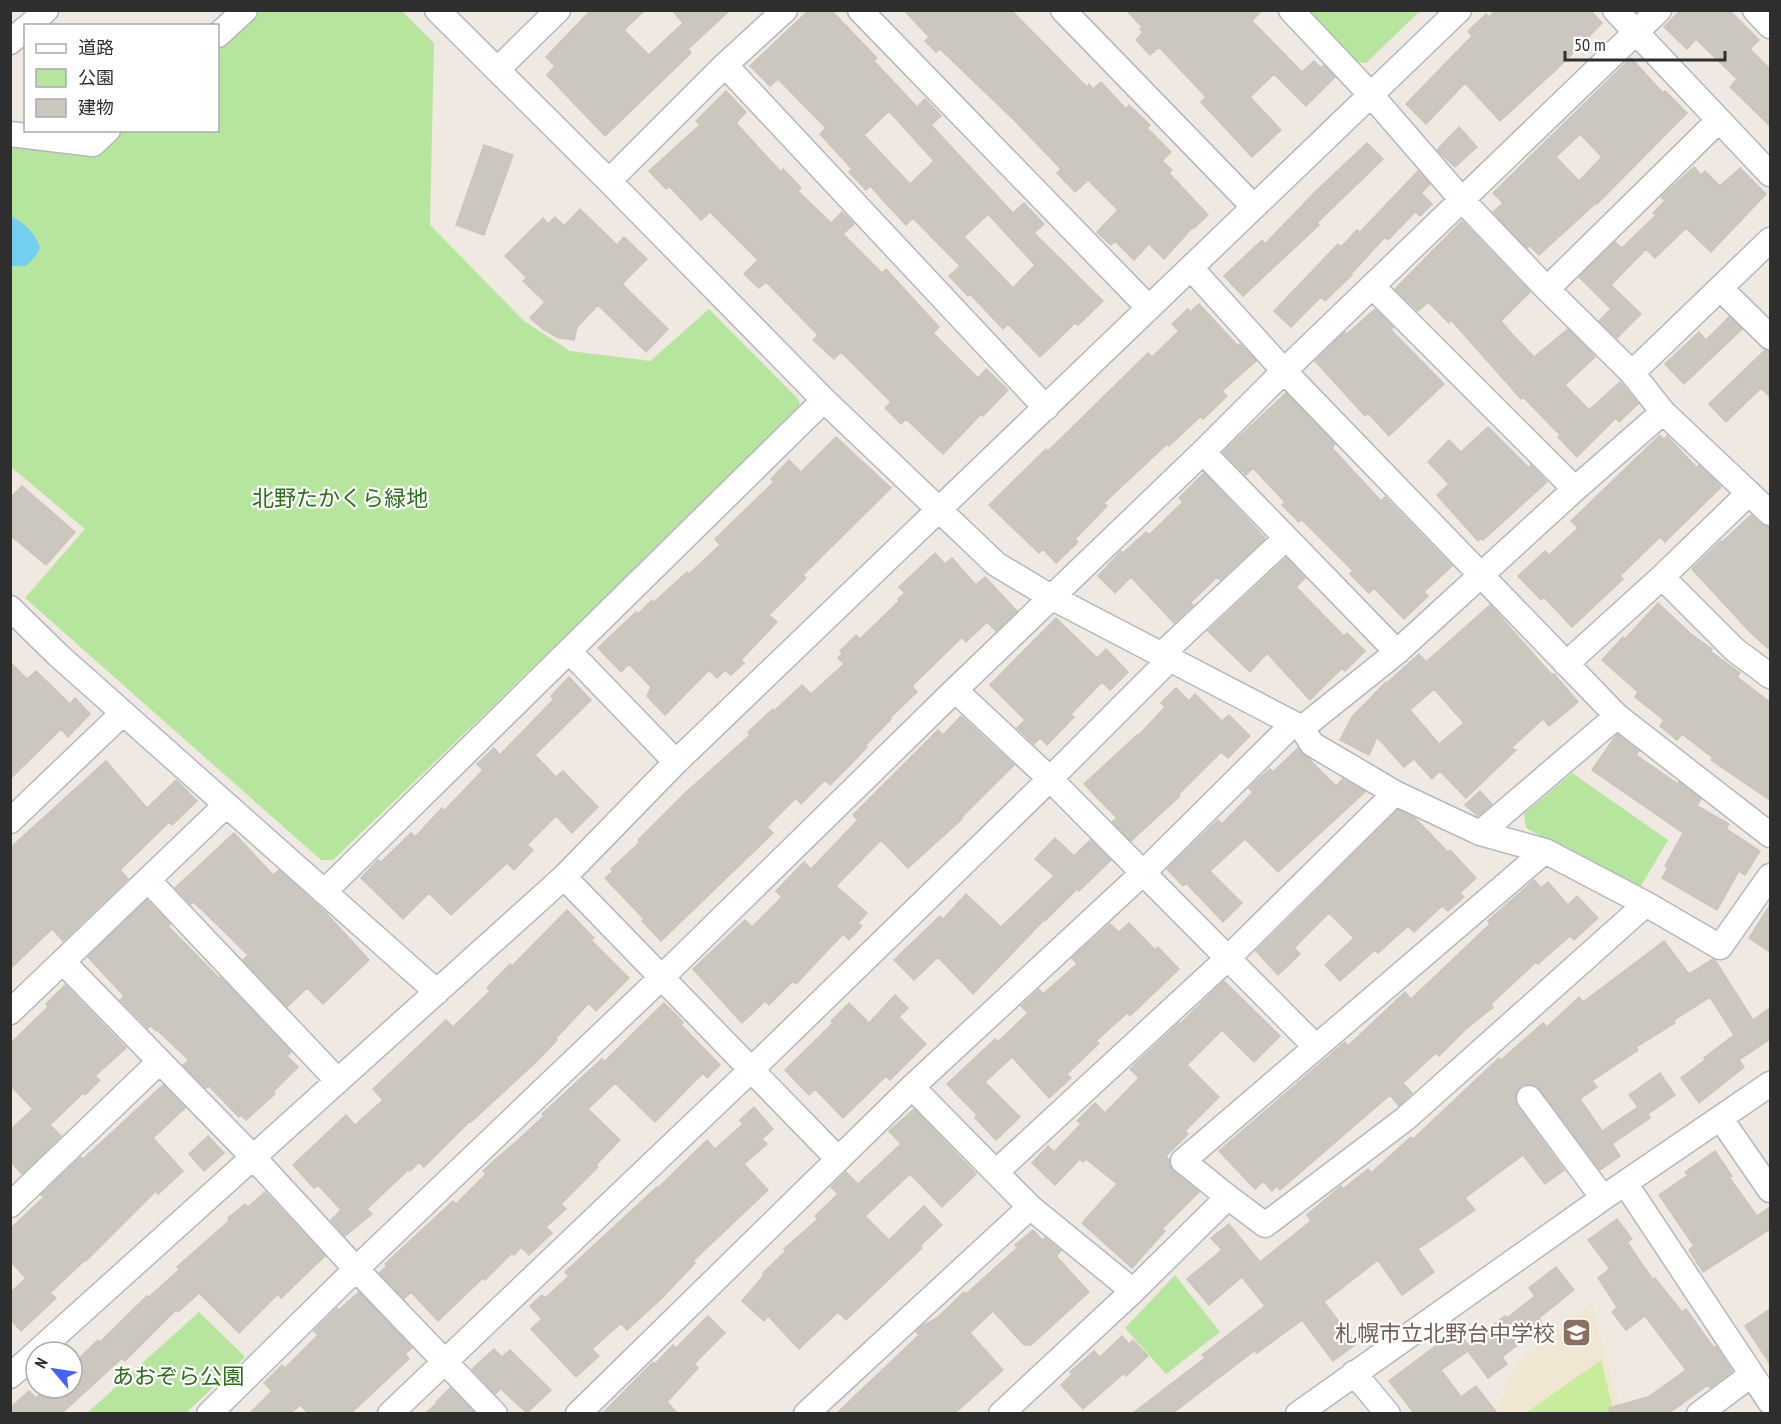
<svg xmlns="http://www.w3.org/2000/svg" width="1781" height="1424" viewBox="0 0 1781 1424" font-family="'PT Sans Narrow','Noto Sans JP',sans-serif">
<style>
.education{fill:#f0e6d1}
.green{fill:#b6e59e}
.pitch{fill:#c9ec9a}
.water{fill:#75cff0}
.building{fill:#cbc7bf;stroke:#cbc5ba;stroke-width:1.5;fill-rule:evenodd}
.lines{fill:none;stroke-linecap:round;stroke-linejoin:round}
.minor-casing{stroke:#b4b7c1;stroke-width:27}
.minor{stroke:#fff;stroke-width:24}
.labels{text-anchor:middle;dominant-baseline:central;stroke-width:4.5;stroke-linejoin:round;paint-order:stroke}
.park-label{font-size:22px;fill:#2c6e1b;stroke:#fff}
.education-label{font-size:22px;fill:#785e54;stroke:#fff;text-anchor:end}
</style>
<rect width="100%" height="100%" fill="#efe9e1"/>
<path class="education" d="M1591,1303l30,110 -127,1 22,-50z"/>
<path class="green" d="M252,11h150l32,32 -4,182 94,96 46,30 80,10 59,-52 90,91 1,10 -467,450h-12l-296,-262 60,-69 -74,-62 -1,-324 87,9 24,-21 97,-1v-88z
M1307,11h113l-54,52 -9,-1z
M1572,773l96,67 -27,46 -13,-1 -102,-57 -2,-14z
M1175,1275l45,57 -54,42 -41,-46z
M199,1312l46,45 -59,56h-99z"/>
<path class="pitch" d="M1601,1360l13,53h-88z"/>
<path class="water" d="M11,216c13,7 25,17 29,32l-4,8 -10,10h-15z"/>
<path class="building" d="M591,10h54l-21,20 25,25 34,-32 -11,-13h58l-42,39 3,4 -86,83 -58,-61 8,-9 -9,-9z
M809,10h22l46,48 -3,3 43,46 8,-8 16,17 -10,9 82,88 11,-10 20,21 -10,9 69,68 -25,24 -3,-2 -35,34 -32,-33 -5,5 -33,-35 -2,2 -19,-20 11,-10 -47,-48 -7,7 -36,-39 -4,4 -17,-18 3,-3 -32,-35 6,-6 -48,-49 -8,7 -20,-20zM889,111l45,50 -24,23 -46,-49zM988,214l47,51 -22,23 -49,-51z
M904,10h107l76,77 2,-3 4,5 8,-7 25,27 3,-4 21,20 -3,3 24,24 -9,9 10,9 -3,3 39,42 -14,13 -1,-1 -29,32 -15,-15 -15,16 -19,-19 -4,4 -14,-13 21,-22 -30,-30 -13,12 -18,-19 4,-4 -48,-50 -73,-70 -4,3 -11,-11 4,-4z
M1126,10h136l-10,11 50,51 12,-11 7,7 3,-3 11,12 -29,29 -32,-32 -24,23 31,33 -29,27 -51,-55 5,-5 -47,-50 -9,8 -14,-15 7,-8 -3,-3 2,-2z
M1496,10h94l12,13 -44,45 -58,53 -35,-38 -39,41 -20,-20 66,-68 -4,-5 18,-17 3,3z
M1681,10h48l30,30 -9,9 20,20v57l-40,-39 7,-8 -41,-40 -9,10 -23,-22z
M1631,58l32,35 2,-2 22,22 -90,91 -1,-1 -57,52 -10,-10 -2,3 -34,-36 10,-9 -10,-10zM1580,134l22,23 -23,24 -23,-24z
M726,91l20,21 -10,11 45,49 2,-3 18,19 -3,3 33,32 11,-11 12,12 -11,10 39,39 4,-4 53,58 -6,6 45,45 8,-9 22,21 -25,26 -2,-2 -38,40 -37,-35 -5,5 -16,-16 6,-6 -50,-50 -7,7 -21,-19 5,-5 -52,-53 -7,6 -15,-14 14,-14 -48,-48 -9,8 -32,-34 -3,3 -17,-18 51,-46 -4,-4z
M1459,127l18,20 -22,20 -18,-17z
M1367,143l16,16 -66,64 2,2 -76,71 -19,-20 38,-36 3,4 51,-53z
M484,145l29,10 -29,80 -28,-10z
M1694,167l7,8 4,-4 15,15 20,-18 26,26 -55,58 -25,-24 -31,30 -9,-9 -35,36 30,29 -24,24 -18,-17 12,-12 -32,-32 36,-35 7,6 34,-33 -3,-2 12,-12 -4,-4z
M1418,171l12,13 -9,9 11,11 -12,12 -5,-4 -27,28 -3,-3 -34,37 1,1 -27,26 -4,-4 -30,30 -17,-16 64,-67 3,3 16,-17 3,2z
M580,209l37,36 7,-8 23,22 -25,25 46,45 -22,23 -48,-47 -21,22 -3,13 -15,-2 -15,-8 -14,-12 15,-16 -22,-21 4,-3 -22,-22 38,-38 5,6 7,-7 9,9z
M1462,221l68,71 -29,29 11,13 22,23 34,-28 27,28 -30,28 24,25 31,-28 18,22 -19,18 -3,-4 -39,39 -19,-20 2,-2 -37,-38 -2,2 -70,-79 -2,3 -21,-21 -10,9 -23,-22z
M1199,304l39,42 2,-2 16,17 -34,30 5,5 -24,23 -2,-3 -32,30 -2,-2 -63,59 3,3 -32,33 3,3 -22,21 -13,-14 -4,4 -50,-48 57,-56 2,2 100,-98 4,4 27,-26 -7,-7 16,-15 2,3z
M1375,309l18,18 -2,3 53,54 -55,52 -21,-23 -3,3 -50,-55 30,-29 2,2z
M1729,317l13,12 -58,55 -19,-20 34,-32 7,8z
M1765,350l5,1v46l-9,-9 -35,34 -17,-18z
M1286,393l49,51 -3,4 49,53 4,-4 67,69 -28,26 4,4 -24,23 -30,-31 -5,5 -19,-19 3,-3 -52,-52 -2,3 -17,-17 3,-3 -32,-34 -7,7 -23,-23z
M1488,427l41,41 2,-3 16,17 -64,58 -2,-2 -3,3 -41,-46 12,-11 -21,-22 21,-22 12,12z
M1660,435l4,5 3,-4 30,32 2,-3 22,22 -56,55 -5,-5 -40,39 3,3 -51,48 -28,-30 -3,3 -23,-24 27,-25 4,4 29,-27 -7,-7z
M836,437l55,51 -88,87 3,3 -37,37 8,7 -36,38 3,3 -13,12 -6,-5 -8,8 -8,-8 -44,45 -18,-19 4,-9 -22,-23 -8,8 -23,-24 38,-36 2,2 14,-14 2,2 33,-30 2,2 31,-29 -5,-6 59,-57 -3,-3 18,-19 12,12z
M1204,473l61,65 -45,42 -3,-3 -27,26 3,2 -19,18 -43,-46 -16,16 -17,-17 23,-25 2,2 23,-21 3,3 34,-33 -4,-4z
M22,486l53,46 -29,33 -36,-30v-37z
M1751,515l10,9 9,3v123l-20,-18 -58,-63 29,-28 1,1z
M935,553l10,11 7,-6 24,27 9,-8 32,34 -21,20 -9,-9 -21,20 -4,-5 -50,49 5,6 -27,26 1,1 -26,27 2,1 -18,19 -19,19 -5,-5 -24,24 -5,-6 -29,29 6,6 -112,108 -19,-20 2,-2 -39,-41 8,-7 -2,-2 29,-27 -2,-2 46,-46 66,-59 -2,-3 25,-23 1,2 28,-26 9,9 33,-30 -6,-6 4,-4 -2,-3 16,-16 4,4 39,-38 -1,-2 7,-6 -6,-6z
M1286,558l19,20 -9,9 48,49 3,-3 18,18 -20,20 -3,-3 -32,32 -43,-47 -17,19 -42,-41z
M1658,603l33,31 21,15 -2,2 30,22 -3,4 33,25v98l-59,-40 2,-2 -31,-24 -5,6 -17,-14 4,-6 -29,-23 3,-5 -36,-32 21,-23 2,2z
M1490,605l62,70 2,-1 24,28 -29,24 -6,-7 -32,29 5,2 -50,48 -26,-27 -8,8 -18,-20 -10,8 -27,-30 -8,18 -29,-15 12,-23 34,-35 1,1 32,-29 7,8zM1434,689l30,34 -25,21 -29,-34z
M1056,618l41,40 9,-9 22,23 -18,18 -8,-8 -31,32 3,3 -27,28 -7,-7 -6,6 -17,-16 8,-8 -35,-35z
M10,662l17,17 9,-8 34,33 5,-6 15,16 -22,23 -7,-8 -51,50z
M569,677l22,23 -56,55 21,22 7,-6 35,36 -26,26 -16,-17 -29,29 6,5 -19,20 -7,-7 -56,52 -22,-22 -26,26 -42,-41 17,-18 3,2 30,-29 4,4 27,-29 2,3 39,-41 -6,-6 17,-16 6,7 54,-56 -3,-3z
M1176,688l13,13 6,-7 27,27 7,-6 21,21 -22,22 -7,-6 -43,43 2,1 -49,45 -19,-19 5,-4 -33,-34 53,-49 1,1 27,-29 -4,-4z
M961,716l53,49 -53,53 1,1 -54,49 -27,-28 -45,46 31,27 -9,10 4,3 -13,14 -6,-6 -47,50 -3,-3 -24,24 -4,-4 -23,22 -49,-54 52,-49 7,7 30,-30 -6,-6 28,-29 7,7 47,-49 -5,-5 85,-85 5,5z
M1617,734l22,17 -3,4 42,29 1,-2 22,17 -4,7 32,18 -3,5 34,22 -15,24 -6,-4 -22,39 -55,-32 6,-10 -3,-2 18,-33 -91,-63z
M1298,748l38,38 7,-7 22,13 -87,80 -33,-33 -35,32 32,32 -19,19 -37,-39 -3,3 -16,-17 51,-49 4,4 31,-32 -4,-4 21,-19 3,3z
M106,761l41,47 29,-28 21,21 -25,24 -3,-3 -49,48 8,9 -65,62 -11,-12 -42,40v-121z
M1480,791l12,13 -14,12 -13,-11z
M1398,810l17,8 33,34 2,-2 26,28 -16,15 4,4 -16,14 -6,-5 -28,26 -6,-6 -30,27 -3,-3 -35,31 -15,-16 29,-27 -25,-25 -35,35 6,6 -22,21 -22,-24z
M234,833l39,42 6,-5 48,44 42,46 -46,44 -16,-16 -20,19 -44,-47 5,-5 -47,-46 -8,-7 -2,2 -16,-16z
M1055,838l19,18 16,-16 21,20 -32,31 -2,-2 -32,32 -1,-1 -71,74 -35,-37 -24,23 -20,-20 46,-44 3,3 23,-25 35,33 53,-51 -19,-17z
M1534,880l7,8 7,-6 20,23 9,-9 21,22 -24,22 -4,-4 -32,28 -2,-2 -45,42 2,3 -27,22 -27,27 -3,-3 -33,30 9,10 -13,13 -9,-11 -110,95 -3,-4 -5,5 -9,-10 -8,8 -36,-38 126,-109 3,4 57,-54 6,7 79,-75 -2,-3z
M147,900l23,24 -2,2 51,52 1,-1 71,75 -4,4 11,11 -25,25 2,2 -29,26 -5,-5 -2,2 -30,-31 -3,2 -23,-23 6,-5 -32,-30 -1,1 -5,-5 -3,2 -28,-28 4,-4 -36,-39z
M1770,905v47l-21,-14z
M567,910l27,28 -3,2 38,38 -33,33 -7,-8 -33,35 1,2 -21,22 -65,60 -1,-1 -46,46 -5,-5 -9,9 -2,-1 -41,39 5,5 -27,22 -14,-16 10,-10 -23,-25 -4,3 -21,-23 53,-50 9,10 28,-25 -10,-11 73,-69 7,7 37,-36 -3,-3 23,-24 2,2z
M1129,923l26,27 3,-3 21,22 -49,47 -3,-3 -31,28 3,2 -32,31 4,4 -22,20 -37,-41 -27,25 35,35 -24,23 -21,-22 2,-3 -30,-31 48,-45 3,3 30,-29 -7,-7 18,-17 4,5 34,-30 -5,-6 38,-34 9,8z
M1664,941l25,33 24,-15 2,1 38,60 17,-12v31l-31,21 5,7 -45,36 -18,-25 24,-18 -1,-2 30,-23 -24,-38 -36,23 1,3 -39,24 2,3 -46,31 5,6 -17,12 22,32 36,-24 -9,-12 31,-22 15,22 -27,19 2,4 -38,26 8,12 -20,14 -60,-80 -6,-5 -6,-1 -7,2 -5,7 -1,6 2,7 47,64 -19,14 -22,-29 -58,43 10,12 -57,39 16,23 -32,23 -24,-35 -54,42 32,42 -23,17 -31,-41 -45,33 -3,-2 -81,62h-40l72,-55 -3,-3 63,-49 -23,-29 -33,28 -22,-26 35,-29 -11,-12 18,-14 31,38 51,-41 -4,-6 34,-29 2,3 25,-20 3,4 40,-36 2,2 86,-81 2,2 42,-37 4,4 32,-30 4,5z
M1224,981l56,55 -26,26 -32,-32 -35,35 32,32 -34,34 3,3 -22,22 3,4 1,6 4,6 25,20 -37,37 3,2 -33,37 -50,-45 35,-39 -31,-25 -3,3 -3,-3 -25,26 -23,-22 16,-17 6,6 27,-28 -4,-3 18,-18 10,10 34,-35 -9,-9 49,-46 1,1z
M65,985l61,63 -31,28 5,4 -15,15 -2,-2 -33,32 11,11 -39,38 -12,-13v-31l23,-21 -23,-24v-41l38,-37 -2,-3z
M895,995l13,13 -9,9 27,27 -36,36 -4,-4 -43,42 -28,-29 -6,6 -24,-25 48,-47 -2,-2 18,-18 20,20z
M664,1003l19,19 -2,3 39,40 -13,13 -4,-5 -48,49 -40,-39 -27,26 32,31 -24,25 2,2 -37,37 5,5 -20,18 6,6 -23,22 -8,-8 -7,8 -2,-2 -27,27 -2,-2 -45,43 -27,-29 -7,7 -25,-26 8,-7 -2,-2 68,-63 3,3 30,-30 -3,-3 14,-13 20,-17 27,-25 -2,-2 60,-55 2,3z
M163,1085l22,23 -32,30 30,33 -25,23 -2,-3 -70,70 -1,-1 -35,33 6,5 -35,33 -11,-12v-26l16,-15 -16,-17v-32l34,-32 -3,-2 40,-38 2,2z
M754,1107l19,22 -11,10 5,5 -23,20 24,26 -75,71 2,2 -34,36 -34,31 -6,-7 -29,26 7,7 -23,21 -45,-48 11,-10 -12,-13 12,-11 3,3 24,-22 -4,-4 92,-85 1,1 49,-48 8,9 28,-25 -3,-4z
M914,1109l62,65 -34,33 -32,-33 -45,42 24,24 35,-34 18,19 -22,21 2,2 -76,72 -8,-8 -39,37 -31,-33 -4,5 -22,-20 22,-26 -1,-2 23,-22 -2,-2 34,-30 -3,-3 23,-22 -7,-7 15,-15 12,12 43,-40 -12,-13z
M208,1136l16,17 -20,18 -15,-17z
M1715,1151l17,25 -3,1 28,39 13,-9v22l-67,43 -14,-22 5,-4 -35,-51 29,-20 -3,-3z
M265,1192l60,64 -44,42 -3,-4 -39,39 -40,-40 -21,19 -2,-2 -51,51 -3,-3 -60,55h-52v-5l19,-17 7,7 12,-10h24v-23l26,-25 2,2 47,-46 2,1 30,-27 -2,-3 53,-47 -2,-2 11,-9 6,-5 3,3z
M1617,1219l15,20 -5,3 26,38 2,-2 27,34 4,-3 28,39 2,-2 16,25 -22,17 -2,-3 -39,28h-59l-1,-5 39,-11 38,-27 -41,-54 -19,14 -14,-18 5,-5 -19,-29 12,-9 -22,-29z
M1033,1230l9,10 3,-2 15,12 1,1 -5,5 33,36 -58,53h-7l-31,-34 -23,22 33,37 -48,43h-118l82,-78 -3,-3 6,-6 15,-8 27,-26 2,2 51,-46 -2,-3z
M1556,1267l18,23 -35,28 4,7 -41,32 5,7 -19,14 -20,-27 -27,19 20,27 15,-11 21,27h-83l-25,-32 68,-51 11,15 37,-29 2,2 28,-22 -6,-8z
M359,1292l53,56 -7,6 4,5 -58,54h-43l-8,-8 -9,8h-41l22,-22 -8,-8 18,-18 3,3 33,-33 -4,-4 23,-23 2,2z
M1770,1309v55l-25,-38z
M708,1316l17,17 -31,31 4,4 -31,34 10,11h-74l50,-51 2,2 18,-19 3,3z
M1122,1336l7,8 4,-4 15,16 -22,20 -2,-3 -41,36 -22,-24 11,-11 -2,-2 24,-21 6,6z
M494,1349l8,8 8,-7 41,40 -24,23 -26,-24 -6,5 -23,-25z
M450,1388l25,25h-49l11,-10 -1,-1z"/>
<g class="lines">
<defs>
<path id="minor" d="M437,10l172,171 215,219 172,164 55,33 251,131 10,16 83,49 85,40 65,18 101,53 74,43 50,-71
M860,10l289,298
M1063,10l191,197
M1291,10l81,86 90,104 85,89 85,84 31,39 107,101
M1615,10l155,164
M1755,10l15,16
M29,26l17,-16
M218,35l27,-25
M10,42l16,-14
M725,65l321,343
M497,70l61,-60
M10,134l83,10 15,-14
M609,181l116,-116 60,-55
M1191,268l93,103 333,345 153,119
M1372,286l203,203
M1547,289l172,-169
M1721,289l49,48
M1632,373l138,-133
M1203,452l194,200
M1662,577l73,73 35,26
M10,608l48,47 379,337
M569,651l107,111
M1161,655l125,-117
M1566,664l96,-87 87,-84
M955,690l95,89 266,268
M1302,728l95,-76 178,-163 88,-77
M10,821l113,-108
M1480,833l137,-117
M564,877l274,282
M148,880l190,201
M324,892l500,-492
M63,962l190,195 103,112 139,145
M10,1012l216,-207
M912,1087l118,120 103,84
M1529,1098l74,100
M1721,1119l49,71
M996,1172l231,-213 168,-166
M1625,1183l145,219
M1228,1197l-45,-36 362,-310
M10,1205l149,-143
M37,1352l527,-475 112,-115 783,-752
M1354,1373l34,41
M10,1376l26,-23
M209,1414l147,-145 306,-292 293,-287 248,-238 81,-81 375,-361
M390,1414l362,-345 298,-290 120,-120
M578,1414l334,-327 231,-214 150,-149
M806,1414l224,-207
M1001,1414l132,-123 95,-94 37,28 140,-106 241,-215
M1298,1414l305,-216 167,-114
M1699,1414l52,-39"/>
</defs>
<use href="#minor" class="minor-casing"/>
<use href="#minor" class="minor"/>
</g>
<defs>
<symbol id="school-square" viewBox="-11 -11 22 22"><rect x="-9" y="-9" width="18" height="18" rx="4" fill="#8d6e63" stroke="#fff"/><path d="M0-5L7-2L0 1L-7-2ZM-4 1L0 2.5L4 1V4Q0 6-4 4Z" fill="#fff"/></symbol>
</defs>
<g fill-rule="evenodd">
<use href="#school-square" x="1560" y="1316" width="33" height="33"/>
</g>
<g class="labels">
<g class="park-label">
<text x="340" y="498">北野たかくら緑地</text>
<text x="178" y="1376">あおぞら公園</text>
</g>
<g class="education-label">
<text x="1555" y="1333">札幌市立北野台中学校</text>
</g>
</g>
<rect width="1781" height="1424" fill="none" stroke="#2e2e2e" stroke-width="24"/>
<rect x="24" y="24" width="195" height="108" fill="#ffffff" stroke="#ababab" stroke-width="1.5"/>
<rect x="36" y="44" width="30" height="9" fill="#ffffff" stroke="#ababab" stroke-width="1.5"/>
<text x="78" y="54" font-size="18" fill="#2e2e2e">道路</text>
<rect x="36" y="69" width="30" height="18" fill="#b6e59e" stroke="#ababab" stroke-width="1.5"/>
<text x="78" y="84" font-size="18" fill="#2e2e2e">公園</text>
<rect x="36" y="99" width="30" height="18" fill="#cbc7bf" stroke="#ababab" stroke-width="1.5"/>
<text x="78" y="114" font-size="18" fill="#2e2e2e">建物</text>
<g transform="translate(54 1370) rotate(299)"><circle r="28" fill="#ffffff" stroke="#ababab" stroke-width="1.5"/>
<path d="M0-4.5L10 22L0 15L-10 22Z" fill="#4264fb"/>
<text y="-9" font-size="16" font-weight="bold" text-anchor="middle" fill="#2e2e2e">N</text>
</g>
<path d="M1565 51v9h160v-9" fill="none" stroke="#2e2e2e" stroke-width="3"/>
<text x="1574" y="51" font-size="18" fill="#2e2e2e" stroke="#ffffff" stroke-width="4.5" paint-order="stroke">50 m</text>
</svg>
